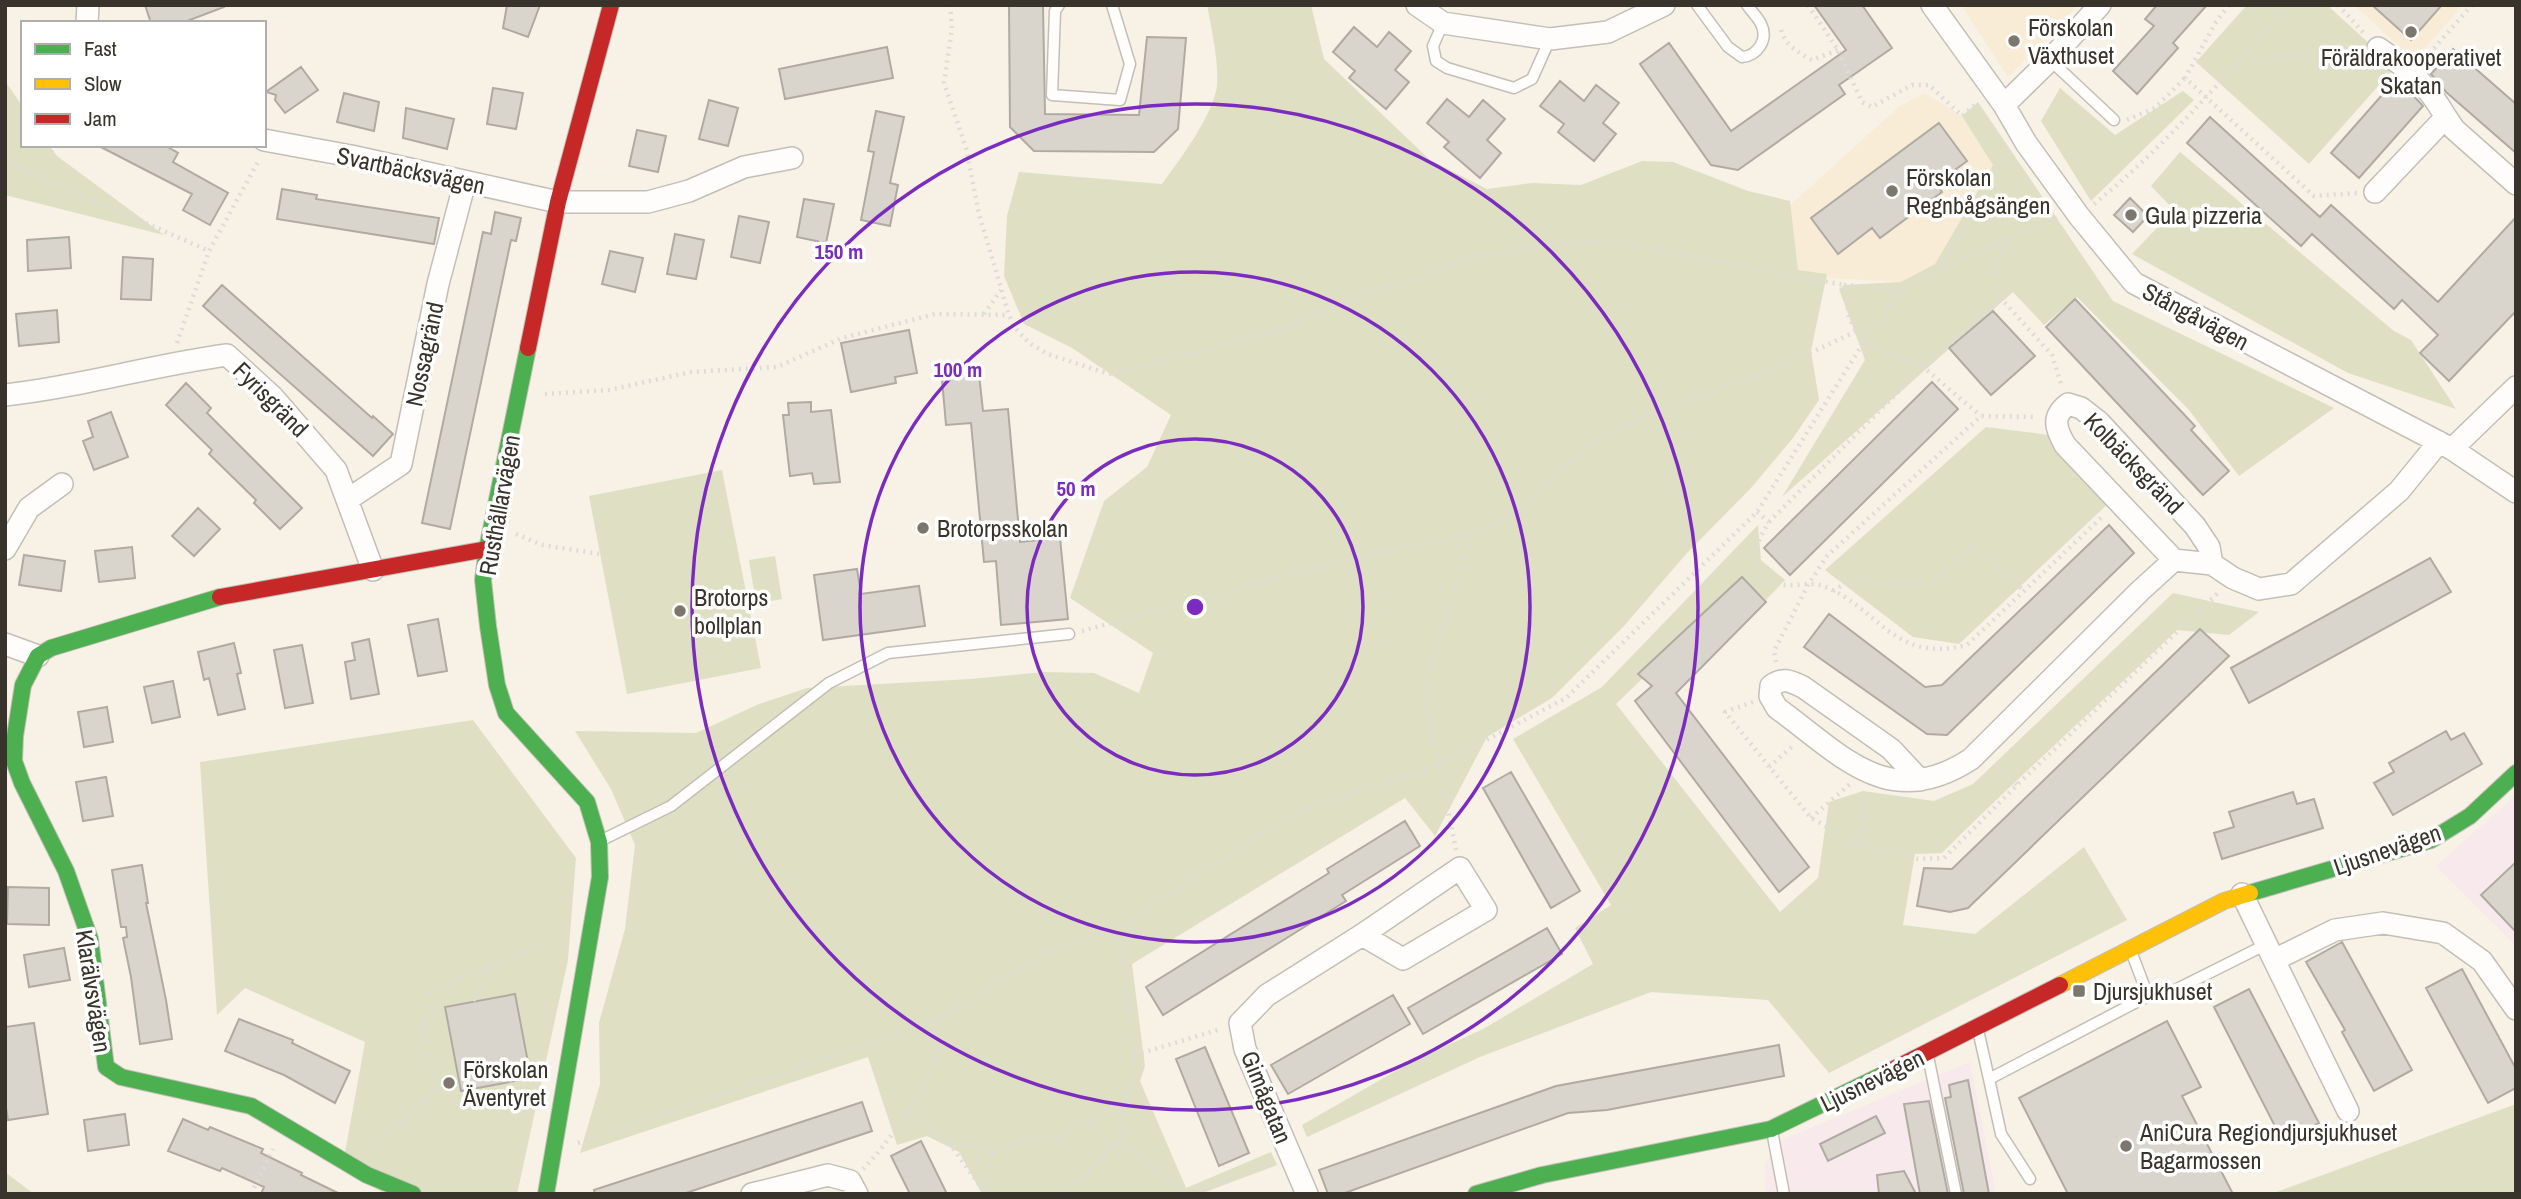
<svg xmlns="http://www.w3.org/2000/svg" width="2521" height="1199" viewBox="0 0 2521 1199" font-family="'Archivo Narrow',sans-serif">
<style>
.built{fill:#f8ecd6}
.industrial{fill:#f8e9ec}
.green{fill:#dfe0c3}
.building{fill:#dad5cc;stroke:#b0aba2;stroke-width:2}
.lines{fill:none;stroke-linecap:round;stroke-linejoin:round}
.lane-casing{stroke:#c4beb6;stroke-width:13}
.street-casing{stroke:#c4beb6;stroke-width:24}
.fast-casing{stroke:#c4beb6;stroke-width:18}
.slow-casing{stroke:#c4beb6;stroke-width:18}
.jam-casing{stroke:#c4beb6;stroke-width:18}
.path{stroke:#dedcd8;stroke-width:4.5;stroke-dasharray:2 5;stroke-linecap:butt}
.lane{stroke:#fefdfb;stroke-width:10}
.street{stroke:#fefdfb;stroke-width:21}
.fast{stroke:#4caf50;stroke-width:16}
.slow{stroke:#ffc107;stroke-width:16}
.jam{stroke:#c62828;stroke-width:16}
.ring{fill:none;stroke:#7b2cbf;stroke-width:3.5}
.poi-dot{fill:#7c766c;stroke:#fff;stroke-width:2.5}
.labels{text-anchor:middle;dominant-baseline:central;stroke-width:7;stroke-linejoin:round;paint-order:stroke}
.poi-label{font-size:24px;fill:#39342b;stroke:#fff;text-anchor:start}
.street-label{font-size:24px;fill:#39342b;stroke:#fff}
.centre{fill:#7b2cbf;stroke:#fff;stroke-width:3.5}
.ring-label{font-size:21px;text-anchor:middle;font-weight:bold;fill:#7b2cbf;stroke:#fff;stroke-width:7;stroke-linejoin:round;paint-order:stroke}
</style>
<rect width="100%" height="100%" fill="#f7f1e6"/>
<path class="built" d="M1961,5h118l-71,72z
M2354,5h109l-49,55z
M1925,93l37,23 32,49 -59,99 -34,18 -71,-4 -45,-10 -8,-51 123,-111z"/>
<path class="industrial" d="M2516,795v151l-80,-80z
M1970,1062l26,132h-231v-30l17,-24z"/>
<path class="green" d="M1207,5h104l13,54 106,101 57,29 45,-6 49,2 61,-24 31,1 75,29 42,10 8,69 29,4 -16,77 8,49 -26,38 -42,50 -64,65 -63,73 -72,72 -65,39 -52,99 -30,-38 -273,166 13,102 -5,15 46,107 85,-36 6,13 -77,29h-218l-23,-42 -32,-16 -30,9 -29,-88 -288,96 20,-69 -1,-61 26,-94 10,-84 -24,-56 -36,-58 121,2 63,-29 48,-16 164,-9 72,-7 51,1 45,20 14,-40 -83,-55 34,-97 43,-34 24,-52 -99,-67 -48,-24 -20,-48 3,-60 12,-44 143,12c18,-25 47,-63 54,-93 5,-19 -5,-65 -9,-86z
M2247,5h80l68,62 -86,97 -113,-102z
M5,81l18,26v38h26l8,11 107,79 -159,-40z
M2060,88l55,47 68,-44 11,9 -103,101 -50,-80z
M1978,102l135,199 221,107 -95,68 -50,-66 -112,-113 -33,28 -31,-33 -231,205 83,-137 -26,-71 5,-4 57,-3 34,-18 58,-99 -31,-49z
M2180,152l214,179 17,9 45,69 -108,-36 -216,-119 42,-44 -23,-24z
M1986,427l63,8 63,65 -153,144 -46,-7 -88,-67z
M722,470l39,198 -134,26 -38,-198z
M1758,525l3,35 24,20 -19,20 -22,-20 -128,124 164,208 38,-34 11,-76 34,-11 71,10 39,-17 200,-191 86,19 -30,23 -52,-5c-78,75 -159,147 -235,223l-27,1 -12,71 72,9 109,-87 43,73 -298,153 -61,-73 -117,-8 -171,65 -173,80 -5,-12 111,-64 70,-32 110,-65 -18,-36 36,-23 -98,-166 89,-52z
M775,556l7,43 -26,5 -7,-44z
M473,720l103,138 -8,102 -51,234h-132l-43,-25 23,-127 -120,-54 -28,27 -17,-253z
M2516,1104v90h-245z
M5,1172l29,22h-29z"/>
<path class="building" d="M145,5h78l1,2 -42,16h-31z
M507,5h33l-12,32 -25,-9z
M1009,5h34l2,109 94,1 8,-78 39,1 -8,91 -24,23 -120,-1 -24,-24z
M1814,5h48l30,43 -53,37 6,9 -107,76 -27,-5 -71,-101 29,-21 62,88 115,-81z
M2157,5h50l-34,38 5,5 -41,46 -24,-23 41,-45 -9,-7z
M2372,5h70l-31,35z
M1354,27l23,20 12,-15 22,19 -16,19 14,12 -23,27 -37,-31 6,-7 -22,-19z
M887,47l6,31 -108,21 -6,-30z
M2453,49l63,55v49l-70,-61 -15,-18z
M301,67l17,23 -33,23 -10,-13 1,-5 -10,-3z
M2397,78l26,28 -64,72 -28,-25z
M1560,81l24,20 12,-16 23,18 -16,20 13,11 -22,27 -36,-29 6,-8 -24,-18z
M493,88l30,5 -7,36 -29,-5z
M344,93l35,9 -5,29 -37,-9z
M1447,99l22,18 14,-17 22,19 -18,21 14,13 -21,25 -36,-31 5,-5 -22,-19z
M709,100l29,8 -10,38 -29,-7z
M406,108l48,11 -7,30 -44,-11z
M876,111l28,6 -14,66 8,2 -8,41 -29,-6 13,-68 -6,-1z
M2210,117l110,100 11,-12 107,97 78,-85v94l-67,70 -29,-28 18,-18 -36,-35 -8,9 -82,-75 -11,12 -114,-103z
M1939,123l28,38 -31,23 6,8 -62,46 -8,-10 -34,26 -27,-36z
M637,130l29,6 -8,36 -29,-6z
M97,145h67l14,8 -5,9 55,31 -18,32 -27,-15 9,-16z
M282,189l35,6 -1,4 123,19 -5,26 -157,-25z
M2130,198l18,18 -15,16 -19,-17z
M804,199l30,5 -8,39 -29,-6z
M495,212l26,6 -5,23 -5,-1 -61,289 -28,-6 61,-291 8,2z
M739,216l30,6 -9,41 -29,-6z
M675,234l29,6 -8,39 -29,-5z
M69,237l2,31 -43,3 -1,-31z
M610,251l33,7 -8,34 -33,-8z
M123,257l30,2 -2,41 -30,-1z
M222,285l150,133 1,-2 20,18 -20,22 -170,-150z
M2075,299l120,127 -4,4 38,41 -26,24 -157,-168z
M57,310l2,32 -40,4 -3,-32z
M1993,311l42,45 -44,39 -42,-47z
M909,330l8,43 -22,4 1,6 -45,9 -10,-49z
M978,365l5,46 25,-2 12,133 40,-4 8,81 -67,6 -5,-64 -12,1 -13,-139 -25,2 -5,-57z
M1932,382l26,27 -168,166 -26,-27z
M186,383l25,25 -4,5 95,95 -22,21 -26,-26 2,-3 -47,-46 3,-4 -46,-45z
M811,402v10l20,-2 9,72 -26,2 -2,-11 -22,3 -7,-61h6l-1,-12z
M111,412l17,45 -34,13 -11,-29 10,-4 -5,-16z
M198,508l22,21 -26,27 -22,-20z
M2109,525l25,28 -187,182 -20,-1 -123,-87 25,-33 96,73 17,-2z
M132,547l3,31 -36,4 -4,-31z
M24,555l41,6 -4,30 -42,-6z
M2430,558l21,34 -202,111 -18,-35z
M857,569l4,25 58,-8 6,40 -102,14 -9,-65z
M1742,577l24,25 -90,91 133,174 -30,25 -144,-191 17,-15 -14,-12z
M438,619l9,52 -29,5 -10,-51z
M2200,629l29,27 -261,252 -18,4 -33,-6 7,-38 28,1z
M369,639l10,55 -28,5 -6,-37 10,-2 -3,-17z
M234,643l7,30 -4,1 8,35 -27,6 -9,-37 -5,2 -6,-28z
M302,645l11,58 -28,5 -11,-58z
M173,681l7,36 -28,6 -8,-36z
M107,707l6,35 -29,5 -6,-35z
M2446,731l5,9 13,-7 18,31 -89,51 -19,-32 20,-11 -5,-9z
M1511,772l69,119 -29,17 -68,-120z
M106,777l7,39 -30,5 -7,-39z
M2293,792l4,12 17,-5 9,29 -101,31 -8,-26 20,-6 -5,-15z
M1405,821l15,25 -78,49 4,6 -183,114 -17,-28 183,-114 -2,-4z
M2516,862v70l-35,-37z
M142,865l6,38h-2l20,97 6,39 -32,5 -9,-67 -8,-39 4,-1 -1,-10h-5l-9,-57z
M8,887l41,1v37l-42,-1z
M1547,928l15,26 -139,80 -15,-26z
M2342,942l70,128 -38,21 -32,-59 3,-2 -39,-68z
M64,948l6,32 -41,7 -5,-32z
M2462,969l54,100v19l-28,15 -62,-115z
M2249,989l70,134 -36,19 -69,-135z
M515,994l16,84 -70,13 -16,-84z
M1393,995l17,29 -122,70 -17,-29z
M239,1019l54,21 -1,3 58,28 -15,32 -51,-28 -59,-24z
M2167,1021l34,66 -19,9 51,98h-165l-49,-96z
M34,1023l14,91 -40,6 -3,-18v-75z
M1779,1045l5,31 -177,34 -39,3 -226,81h-14l-9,-24 237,-84z
M1205,1047l44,106 -30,13 -43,-107z
M1968,1080l21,114h-25l-19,-96 6,-1 -2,-12z
M1929,1101l19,93h-28l-16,-90z
M862,1102l10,29 -189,63h-88l-1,-4z
M125,1114l4,31 -41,6 -4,-31z
M1876,1116l9,17 -57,28 -8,-17z
M183,1119l25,11 2,-3 53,22 -2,4 41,20 -1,2 39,19h-79l3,-7 -42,-19 -2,3 -52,-20z
M921,1141l26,53h-37l-19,-38z
M1904,1171l12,23h-37l-2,-19z"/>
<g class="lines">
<defs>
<path id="lane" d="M1059,5l-4,6 -3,84 68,5 10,-36 -18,-59
M1697,5l31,42 14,10c15,-1 27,-17 19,-33 -3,-7 -10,-13 -14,-19
M1443,23l-10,23 3,15 11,7 67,20 18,-9 18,-40
M2050,60l64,60
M602,840l69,-34 158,-123 59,-30 181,-19
M2173,991l94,-47
M1978,1030l11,49 159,-83 -17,-45
M1928,1056l28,138
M1989,1079l12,55 29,45
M1772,1131l12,63"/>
<path id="street" d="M1417,5l26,18 107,16 58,-7 56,-27
M1932,5l72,100 22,38 53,73 55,67 318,166 64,43
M87,23l1,-18
M2004,105l46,-45 50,-55
M2446,117l8,12 62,55
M264,140l87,16 207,46h90l41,-11 55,-24 48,-9
M2375,192l71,-75c-20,-34 -36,-47 -68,-69
M5,395c75,-8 147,-30 222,-40l46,42 63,73 37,100
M2452,449l64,-62
M347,500l54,-36 37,-180 27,-102
M5,549l24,-41 33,-24
M2212,564l-38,-4 -109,-115c-9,-16 -14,-28 3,-41l13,4 18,14 96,104 14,21 3,17 21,14 26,11 32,-5 108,-93 40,-49
M5,644l33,12
M1920,780l-29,-31 -88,-62c-13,-6 -20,-10 -32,-1l-1,10 7,12c65,47 111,105 194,51l169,-168 34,-31
M2242,894l32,66 61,-30 48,-7 60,10 39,28 34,48
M2274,960l74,151
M752,1194l76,-19 22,6 7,13
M1307,1194l-62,-145 -5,-26 27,-28 95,-60 98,-67 26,42 -83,49 -41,-24"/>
<path id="fast" d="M528,348l-41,201 -4,31 5,46 9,59 9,28 81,89 12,40 1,35 -54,317
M220,597l-169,51 -13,8 -15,29 -8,51 -1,25 8,22 44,88 24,68 16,128 15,10 130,29 116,69 46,19
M2250,893l181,-53 39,-24 46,-43
M1476,1194l66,-19 229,-46 113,-55"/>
<path id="slow" d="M2060,985l164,-84 26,-8"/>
<path id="jam" d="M528,348l30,-146 53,-197
M220,597l267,-48
M1884,1074l176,-89"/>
</defs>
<use href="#lane" class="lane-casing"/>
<use href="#street" class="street-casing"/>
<use href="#fast" class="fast-casing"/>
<use href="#slow" class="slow-casing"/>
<use href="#jam" class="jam-casing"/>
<path class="path" d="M950,5l2,23 -8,55 22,65 13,66 30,101 6,13 14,15 19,11 61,20 169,-43 104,-44 41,-8 38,-21 103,-16 60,1 220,42 5,34 15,23 59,25 78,-68
M1808,5l30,45 24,52 10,5 40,-22h17l33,31 16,-14
M2229,5l-13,17 -31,56 129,118 43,-3
M2338,5l26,28
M1781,30c4,15 19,24 31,30l26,-10
M2423,57l11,-9 38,-43
M2237,63l123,-15
M2127,120l28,-12 30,-30
M5,161l204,90
M2094,204c72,-58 133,-130 195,-199
M2008,239l-15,35 4,20 55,61 10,32
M1941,268l68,-117
M1844,285l56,5
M984,314l17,-24
M177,343l32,-92 50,-91
M545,394l64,-4 82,-18 86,-5 65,-29 93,-24 74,1
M1757,512l12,10c-15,25 -17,31 -5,58 7,2 14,4 21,5 12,1 27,-3 38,1 56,21 69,78 144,59l136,-129
M1769,522l154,-155 58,49
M516,534l26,11 58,9
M1833,591l16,-10 80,4 44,-42 51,48
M1082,631l189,-52 142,-35 59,-8 50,-28 72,-68 69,-32 115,-40 79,-37
M1776,662l-2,-11 34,-66 19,-29 154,-140 55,1
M1753,702l-28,10 86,106 52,28 55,13 26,-1 73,-73 203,-194
M1995,764l22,21
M1769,767l26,-23
M1811,818l39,-34
M1863,846v-56
M1456,850l-32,-163 48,-151
M473,1001l19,-35 49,-22
M1135,1055l86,-26
M908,1111l41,32 46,5 61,-10 71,-38
M1119,1141l68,53
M578,1143l357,-122 90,-56 40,-22 53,-15 145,-95 40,-23 136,-45 127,-67 191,-186 107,-170 37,-52 40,-22 116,-50
M949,1143l34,47
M368,1149l69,-60 -12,-58 4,-39 63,-26
M863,1169c22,-22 69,-85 73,-115 2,-11 0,-22 -1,-33
M251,1194l22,-45
M985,1194l-2,-4 12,-42
M1063,1194l56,-53 16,-86 -17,-127
M1190,1194l81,-31"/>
<use href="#lane" class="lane"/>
<use href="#street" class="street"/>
<use href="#fast" class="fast"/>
<use href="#slow" class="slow"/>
<use href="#jam" class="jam"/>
</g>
<g class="ring">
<circle cx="1195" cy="607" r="168"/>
<circle cx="1195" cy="607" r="335"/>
<circle cx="1195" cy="607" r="503"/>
</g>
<g class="poi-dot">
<circle cx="2411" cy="32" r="7"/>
<circle cx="2014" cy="41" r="7"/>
<circle cx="1892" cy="191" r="7"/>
<circle cx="2131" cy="215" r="7"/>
<circle cx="923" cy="528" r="7"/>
<circle cx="680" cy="611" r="7"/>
<rect x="2072" y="984" width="14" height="14" rx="3.5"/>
<circle cx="449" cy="1083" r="7"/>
<circle cx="2126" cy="1146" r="7"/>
</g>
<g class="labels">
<g class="poi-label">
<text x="2028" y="27">Förskolan<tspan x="2028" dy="28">Växthuset</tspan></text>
<text x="2411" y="57" text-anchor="middle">Föräldrakooperativet<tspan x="2411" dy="28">Skatan</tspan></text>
<text x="1906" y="177">Förskolan<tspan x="1906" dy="28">Regnbågsängen</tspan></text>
<text x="2145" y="215">Gula pizzeria</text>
<text x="937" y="528">Brotorpsskolan</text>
<text x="694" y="597">Brotorps<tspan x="694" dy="28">bollplan</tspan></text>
<text x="2093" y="991">Djursjukhuset</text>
<text x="463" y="1069">Förskolan<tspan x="463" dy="28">Äventyret</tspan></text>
<text x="2140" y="1132">AniCura Regiondjursjukhuset<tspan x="2140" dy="28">Bagarmossen</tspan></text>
</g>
<g class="street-label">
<text transform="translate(411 170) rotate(12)">Svartbäcksvägen</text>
<text transform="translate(2196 316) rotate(28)">Stångåvägen</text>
<text transform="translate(424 354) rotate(-78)">Nossagränd</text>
<text transform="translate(271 399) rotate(45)">Fyrisgränd</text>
<text transform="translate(2134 463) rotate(46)">Kolbäcksgränd</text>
<text transform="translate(499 505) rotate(-80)">Rusthållarvägen</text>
<text transform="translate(2387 849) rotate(-19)">Ljusnevägen</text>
<text transform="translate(94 991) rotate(81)">Klarälvsvägen</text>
<text transform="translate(1872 1080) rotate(-26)">Ljusnevägen</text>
<text transform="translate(1267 1097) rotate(68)">Gimågatan</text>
</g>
</g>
<circle cx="1195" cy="607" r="10" class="centre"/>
<g class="ring-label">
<text x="839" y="259">150 m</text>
<text x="958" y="377">100 m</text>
<text x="1076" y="496">50 m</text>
</g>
<rect width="2521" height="1199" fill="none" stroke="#39342b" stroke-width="14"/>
<rect x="21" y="21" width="245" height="126" fill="#ffffff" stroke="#b0aeaa" stroke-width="2"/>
<rect x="35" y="44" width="35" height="10" fill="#4caf50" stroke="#b0aeaa" stroke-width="2"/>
<text x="84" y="56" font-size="21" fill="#39342b">Fast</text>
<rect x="35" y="79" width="35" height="10" fill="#ffc107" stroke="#b0aeaa" stroke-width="2"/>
<text x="84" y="91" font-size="21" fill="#39342b">Slow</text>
<rect x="35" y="114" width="35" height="10" fill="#c62828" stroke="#b0aeaa" stroke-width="2"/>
<text x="84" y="126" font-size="21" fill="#39342b">Jam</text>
</svg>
